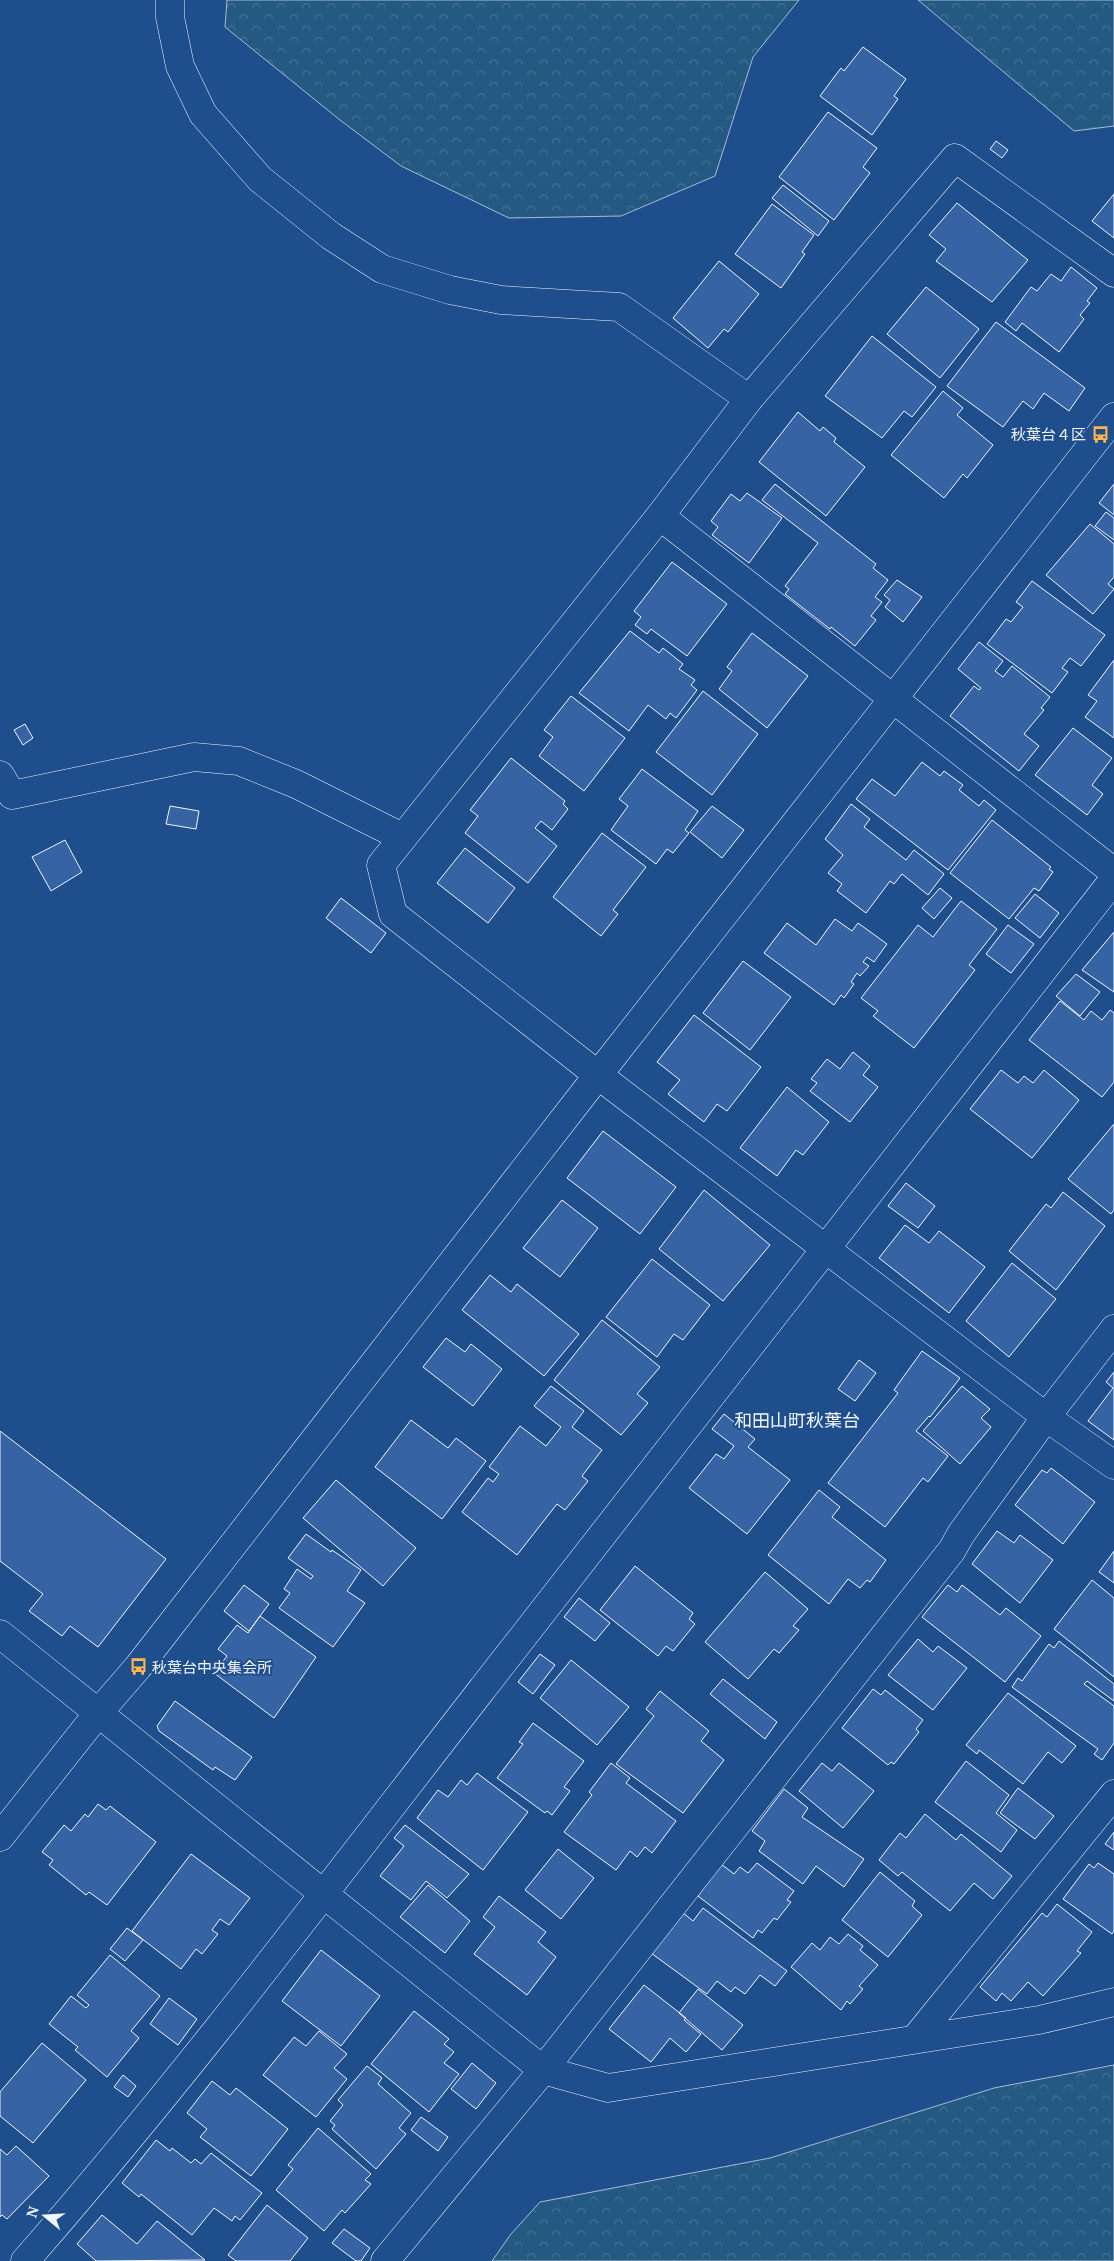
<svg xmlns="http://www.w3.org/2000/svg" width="1114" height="2261" viewBox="0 0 1114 2261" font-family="'Noto Serif','Noto Sans JP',serif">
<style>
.forest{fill:url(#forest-crowns);stroke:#a8bbd7}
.building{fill:#3563a3;stroke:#f2f6ff}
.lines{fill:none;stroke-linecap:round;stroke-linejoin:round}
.minor-casing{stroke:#f2f6ff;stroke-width:29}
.minor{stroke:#1f4e8c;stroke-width:28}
.labels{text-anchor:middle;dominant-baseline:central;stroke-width:4;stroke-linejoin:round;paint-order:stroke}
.poi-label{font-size:15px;fill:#f2f6ff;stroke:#1f4e8c;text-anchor:end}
.quarter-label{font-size:18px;fill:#f2f6ff;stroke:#1f4e8c}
</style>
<defs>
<pattern id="forest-crowns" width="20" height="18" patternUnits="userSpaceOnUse" patternTransform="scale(1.25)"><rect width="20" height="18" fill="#245a82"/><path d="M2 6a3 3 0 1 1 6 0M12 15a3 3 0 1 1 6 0" fill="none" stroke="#447295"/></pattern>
</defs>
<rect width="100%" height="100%" fill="#1f4e8c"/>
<path class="forest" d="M227,0h572l-46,57 -38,119 -94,40 -112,2 -108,-52 -61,-46 -115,-93z
M918,0h196v126l-40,5z
M1114,2065v196h-622l19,-27 29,-32 230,-44 224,-70z"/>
<path class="building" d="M863,47l43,32 -12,17 4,3 -26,36 -52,-39 21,-28 3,3z
M828,112l49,36 -14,19 7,6 -36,47 -55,-43z
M996,141l12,9 -6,8 -12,-9z
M783,185l46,36 -11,15 -46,-38z
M1114,194v44l-22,-17z
M957,203l71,57 -36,42 -56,-41 10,-12 -17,-14z
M772,204l42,31 -12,17 3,2 -24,34 -46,-34z
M719,261l40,33 -31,38 -4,-3 -16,19 -35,-30z
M1071,267l26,21 -10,13 3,2 -10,12 4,4 -25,33 -37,-29 -6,8 -11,-9 26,-35 6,4 14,-17 10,7z
M926,287l53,42 -39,49 -53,-44z
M996,322l89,66 -16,23 -25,-18 -11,16 -10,-8 -20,26 -56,-41z
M872,336l64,51 -24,30 -8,-6 -22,27 -57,-42z
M943,391l20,17 -6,7 36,30 -26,33 -4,-4 -19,24 -53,-43z
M798,412l22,19 3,-4 13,11 -2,4 31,25 -39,49 -67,-54z
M775,484l101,80 -3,4 15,12 -13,17 7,5 -11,14 5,4 -21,26 -24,-19 -1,2 -45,-35 4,-5 -4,-3 33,-43 -56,-43z
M1114,484v31l-15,-12z
M747,493l35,25 -33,45 -37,-28 6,-8 -7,-6 20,-27 9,7z
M1106,512l8,6v22l-19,-14z
M1090,524l24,20v33l-6,7 6,5 -21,25 -47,-39z
M672,562l55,42 -40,52 -36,-27 -4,5 -12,-9 6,-8 -7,-6z
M897,580l25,17 -19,25 -18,-15 5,-7 -6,-5z
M1032,581l73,54 -24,31 -11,-8 -8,10 6,4 -16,21 -65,-49 19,-25 5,3 12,-15 -7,-5z
M630,631l29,22 4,-5 20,16 -4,5 16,11 -4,5 6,5 -21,28 -6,-5 -4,6 -18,-14 -19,26 -50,-38z
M752,633l56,43 -41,52 -48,-39 13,-18 -5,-4z
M979,642l24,19 -8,10 8,6 9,-11 38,31 -9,11 3,2 -20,24 15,12 -20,25 -69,-55 24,-30 5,4 2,-2 -23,-19z
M1114,660v78l-29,-21 12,-16 -9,-6z
M703,691l55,43 -46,61 -56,-43z
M571,696l54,42 -41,53 -45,-35 14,-19 -9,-7z
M25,724l8,14 -10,7 -9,-15z
M1073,728l39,30 -20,27 11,9 -16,21 -52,-40z
M511,758l54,43 -2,3 5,5 -16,21 -11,-9 -6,7 22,18 -29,37 -63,-50 13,-17 -8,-6z
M922,762l18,14 4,-5 19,14 -4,5 20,16 5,-6 12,10 -48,60 -92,-71 16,-20 23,17z
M642,769l56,42 -13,19 4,3 -16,20 -6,-4 -11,15 -45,-34 17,-24 -9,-7z
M851,804l19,15 -6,8 42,33 8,-10 30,24 -16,21 -26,-21 -8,10 -4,-3 -24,32 -29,-22 5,-7 -14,-11 15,-18 -18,-16z
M170,806l29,5 -3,18 -30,-5z
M712,806l32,24 -22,28 -32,-26z
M992,820l59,47 -2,2 4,3 -14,19 -5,-3 -25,31 -59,-46z
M602,833l44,34 -33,43 5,4 -17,22 -48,-39z
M65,840l17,32 -31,19 -19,-34z
M465,848l50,40 -27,35 -51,-40z
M940,888l12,10 -18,21 -12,-11z
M1035,894l24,19 -19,25 -25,-20z
M341,898l45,35 -15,20 -45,-35z
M961,901l36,28 -28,36 6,5 -61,78 -41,-32 5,-5 -17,-13 57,-73 15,12z
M835,919l17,12 6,-8 29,21 -13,18 -7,-5 -4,5 6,4 -9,10 -3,-3 -6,9 3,2 -10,14 -3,-3 -7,10 -70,-52 23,-30 29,22z
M1008,925l26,19 -23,29 -25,-19z
M1114,932v60l-32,-22z
M743,961l48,36 -41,53 -47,-37z
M1076,974l24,18 -20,24 -24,-20z
M1060,1001l24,19 7,-9 11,9 8,-10 4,3v69l-12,15 -73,-57z
M694,1015l67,52 -34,44 -10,-7 -13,18 -36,-28 12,-14 -23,-18z
M853,1052l17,14 -7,9 15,12 -28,35 -40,-31 7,-8 -6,-4 16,-20 13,10z
M1001,1070l17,13 6,-7 9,7 11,-13 35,30 -47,58 -62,-49z
M787,1087l42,35 -26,33 -7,-5 -19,26 -37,-28z
M1114,1124v86l-3,4 -43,-35z
M603,1131l73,56 -36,47 -73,-56z
M906,1183l29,23 -17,22 -30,-22z
M704,1190l66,55 -47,56 -64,-52z
M1063,1192l42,34 -49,64 -47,-39 37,-47 5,4z
M562,1200l36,28 -38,49 -37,-29z
M905,1225l24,18 10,-12 46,36 -36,46 -70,-55z
M652,1259l58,46 -27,35 -9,-6 -17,23 -51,-40z
M1012,1263l44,36 -47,58 -43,-36z
M490,1275l21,17 6,-8 62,50 -35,42 -82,-66z
M602,1320l58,47 -23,27 11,9 -27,32 -67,-55z
M446,1338l19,14 6,-8 31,25 -29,37 -50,-39z
M922,1351l38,27 -30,39 -1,-1 -13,15 32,25 -20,26 -5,-4 -38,49 -57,-44 70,-90 -4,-3z
M859,1360l17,13 -21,28 -17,-12z
M1114,1372v68l-26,-19 25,-33 -7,-6z
M551,1386l33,25 -12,16 30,23 -20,26 6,5 -23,29 -8,-6 -40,51 -55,-43 26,-34 5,4 6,-8 -10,-7 31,-41 26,20 15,-19 -27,-21z
M962,1386l28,23 -9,9 10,9 -31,37 -37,-33z
M724,1414l31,25 -7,8 42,33 -43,54 -58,-46 27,-34 8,5 10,-13 -22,-17z
M411,1420l37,28 8,-10 30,23 -44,58 -67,-52z
M0,1431l166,128 -68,88 -28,-21 -8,10 -33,-25 14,-17 -43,-33z
M1051,1468l44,34 -32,42 -48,-39 27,-35 5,3z
M336,1480l80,68 -33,38 -80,-68z
M819,1490l21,17 -8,10 54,43 -16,22 -3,-2 -7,8 -12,-9 -19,25 -61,-49z
M997,1531l17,12 6,-8 33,25 -33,43 -48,-39z
M306,1534l25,18 1,-2 29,20 -14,21 18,12 -32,44 -54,-39 11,-15 -6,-4 13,-20 14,10 2,-3 -25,-18z
M1114,1551v32l-15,-11z
M635,1566l58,47 -4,6 6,5 -22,27 -7,-5 -8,10 -58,-46z
M765,1572l43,37 -15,17 6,4 -20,23 -5,-4 -26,30 -43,-37z
M1092,1580l22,18v79l-60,-48z
M244,1585l25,19 -20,27 -25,-20z
M948,1585l9,7 5,-7 38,30 6,-7 35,28 -36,46 -83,-65z
M579,1598l31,25 -15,18 -31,-24z
M260,1616l56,41 -42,61 -60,-45 13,-17 -9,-7 19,-24 11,8z
M918,1639l15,13 5,-6 29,22 -34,42 -45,-35z
M1059,1641l55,43v17l-27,-20 -3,3 30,22v37l-12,17 -8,-6 4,-5 -86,-62 6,-9 4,3 27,-37 5,4z
M540,1654l15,11 -22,29 -15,-12z
M571,1660l58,47 -32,38 -57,-47z
M723,1679l54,43 -12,17 -55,-45z
M873,1689l8,6 4,-5 38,30 -7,9 3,3 -25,32 -3,-2 -3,3 -46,-37z
M660,1691l49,40 -8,10 23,19 -41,53 -67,-49 38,-48 -8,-7z
M1008,1693l68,53 -14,17 -14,-11 -25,32 -44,-34 -2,4 -11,-9z
M175,1701l77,56 -17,23 -20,-13 -2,3 -54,-39 -2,-5z
M533,1723l51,38 -20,26 6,4 -18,24 -5,-4 -2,2 -48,-35 26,-34 -4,-2z
M966,1761l43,34 -13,18 21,17 -16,22 -66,-50z
M611,1763l19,15 -4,5 50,38 -24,32 -7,-6 -8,10 -7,-6 -14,19 -52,-38 28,-37 -3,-3z
M822,1763l10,8 7,-8 35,28 -31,37 -44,-37z
M477,1773l51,39 -45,58 -66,-52 21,-28 10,7 13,-17 6,5z
M1018,1788l36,28 -19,23 -35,-26z
M784,1789l24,19 -6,9 62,42 -20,28 -28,-21 -13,18 -44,-33 6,-10 -13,-10z
M98,1804l8,6 4,-4 46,36 -49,63 -18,-13 -3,3 -37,-30 4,-5 -11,-8 22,-27 7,6 14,-17 3,3z
M925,1814l31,26 5,-6 51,42 -19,23 -19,-16 -24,28 -48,-39 -4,4 -19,-16 21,-27 6,5z
M405,1825l64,49 -22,24 -21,-17 -15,19 -31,-24 24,-30 -10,-8z
M1114,1832v18l-9,-6z
M558,1849l36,29 -33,41 -36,-29z
M191,1854l59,44 -21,27 -9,-6 -8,11 6,4 -16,20 -6,-5 -15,20 -49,-38z
M757,1863l37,28 -7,9 4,2 -14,18 -3,-2 -12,15 -4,-3 -5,8 -55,-42 23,-32 13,10 6,-7 8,6z
M1098,1863l16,11v57l-2,3 -49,-35 26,-35 5,4z
M880,1872l35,29 -3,5 10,9 -34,42 -46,-37z
M428,1885l42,36 -25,32 -45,-36z
M499,1896l47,36 -8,10 18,15 -29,38 -53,-41 21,-27 -12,-10z
M1057,1904l35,28 -15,19 4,2 -38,43 -15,-14 -17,19 -9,-8 -6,8 -16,-14 62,-74 5,4z
M703,1908l84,63 -12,15 -15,-11 -15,19 -10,-7 -4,5 -14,-11 -10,13 -56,-41 31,-41 11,9z
M127,1928l16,12 -18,21 -15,-12z
M848,1934l15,12 -3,4 18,15 -19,21 4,3 -13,15 -3,-3 -6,9 -50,-43 21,-24 8,7 10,-13 9,7z
M321,1950l59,46 -39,50 -59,-45z
M110,1955l50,41 -29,35 8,7 -32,39 -32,-27 3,-3 -29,-23 22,-28 15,12 3,-3 -12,-10z
M644,1985l42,33 -2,2 17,14 -15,18 -16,-14 -19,24 -42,-33z
M698,1989l45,36 -21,25 -43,-37z
M169,1998l28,21 -19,26 -28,-21z
M414,2011l35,28 -5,5 10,8 -10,11 15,11 -30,38 -58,-48z
M319,2031l28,23 -13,14 13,11 -31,38 -53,-42 31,-38 12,9z
M42,2043l44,37 -53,63 -33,-27v-24z
M472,2063l24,20 -20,26 -25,-20z
M367,2066l15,12 -4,6 33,29 -12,15 7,6 -30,35 -44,-40 3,-4 -5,-4 13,-16 -5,-5z
M123,2075l13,11 -8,11 -14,-10z
M212,2081l18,14 6,-7 52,41 -37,47 -51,-39 7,-8 -20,-16z
M421,2117l27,20 -10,14 -27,-21z
M318,2128l53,46 -6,6 6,4 -26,29 -3,-3 -18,21 -48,-41 17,-21 -5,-4z
M156,2140l14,11 2,-3 19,15 4,-4 6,5 10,-11 51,40 -22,27 -5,-4 -3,5 -18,-13 -22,27 -51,-41 -2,3 -17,-14z
M16,2146l33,30 -42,43 -5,-4 -2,2v-68l7,6z
M267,2205l41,33 -18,23h-54l-8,-6z
M102,2215l35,29 20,-23 48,39 -109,1 -19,-17z
M344,2229l26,19 -9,13h-5l-24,-18z"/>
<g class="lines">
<defs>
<path id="minor" d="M170,0v17l10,49 23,48 57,65 71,57 51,33 68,21 51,10 118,7 130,92
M1114,273l-159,-115 -206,241 -89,117 -279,349 12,49 205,161 448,342 68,48
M660,516l454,356
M0,775l12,20 182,-38 45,4 57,23 106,53
M0,1634l543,436 65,18 431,-68 75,-18
M0,1837l99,-125 39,-45 460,-592 516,-658
M915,2039l199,-245
M25,2261c161,-184 308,-380 458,-573 210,-270 420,-540 631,-809
M385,2261l158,-191 409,-520 9,-16 85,-117 68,-88"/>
</defs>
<use href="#minor" class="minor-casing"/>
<use href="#minor" class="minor"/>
</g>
<defs>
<symbol id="bus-bare" viewBox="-9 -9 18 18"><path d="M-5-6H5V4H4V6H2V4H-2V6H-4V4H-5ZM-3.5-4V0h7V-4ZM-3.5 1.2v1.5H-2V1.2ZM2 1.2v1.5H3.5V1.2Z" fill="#ffb74d" stroke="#1f4e8c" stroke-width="2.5" paint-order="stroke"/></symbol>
</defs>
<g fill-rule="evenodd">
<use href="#bus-bare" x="1088" y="422" width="25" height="25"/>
<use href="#bus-bare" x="126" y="1654" width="25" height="25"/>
</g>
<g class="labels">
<g class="poi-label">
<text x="1086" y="434">秋葉台４区</text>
<text x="152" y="1667" text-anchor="start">秋葉台中央集会所</text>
</g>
<g class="quarter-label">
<text x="797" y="1420">和田山町秋葉台</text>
</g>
</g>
<g transform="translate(45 2216) rotate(288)" stroke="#1f4e8c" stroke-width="4" paint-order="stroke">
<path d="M0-4L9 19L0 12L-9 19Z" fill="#f2f6ff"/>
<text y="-8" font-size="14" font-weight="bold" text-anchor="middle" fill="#f2f6ff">N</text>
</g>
</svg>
